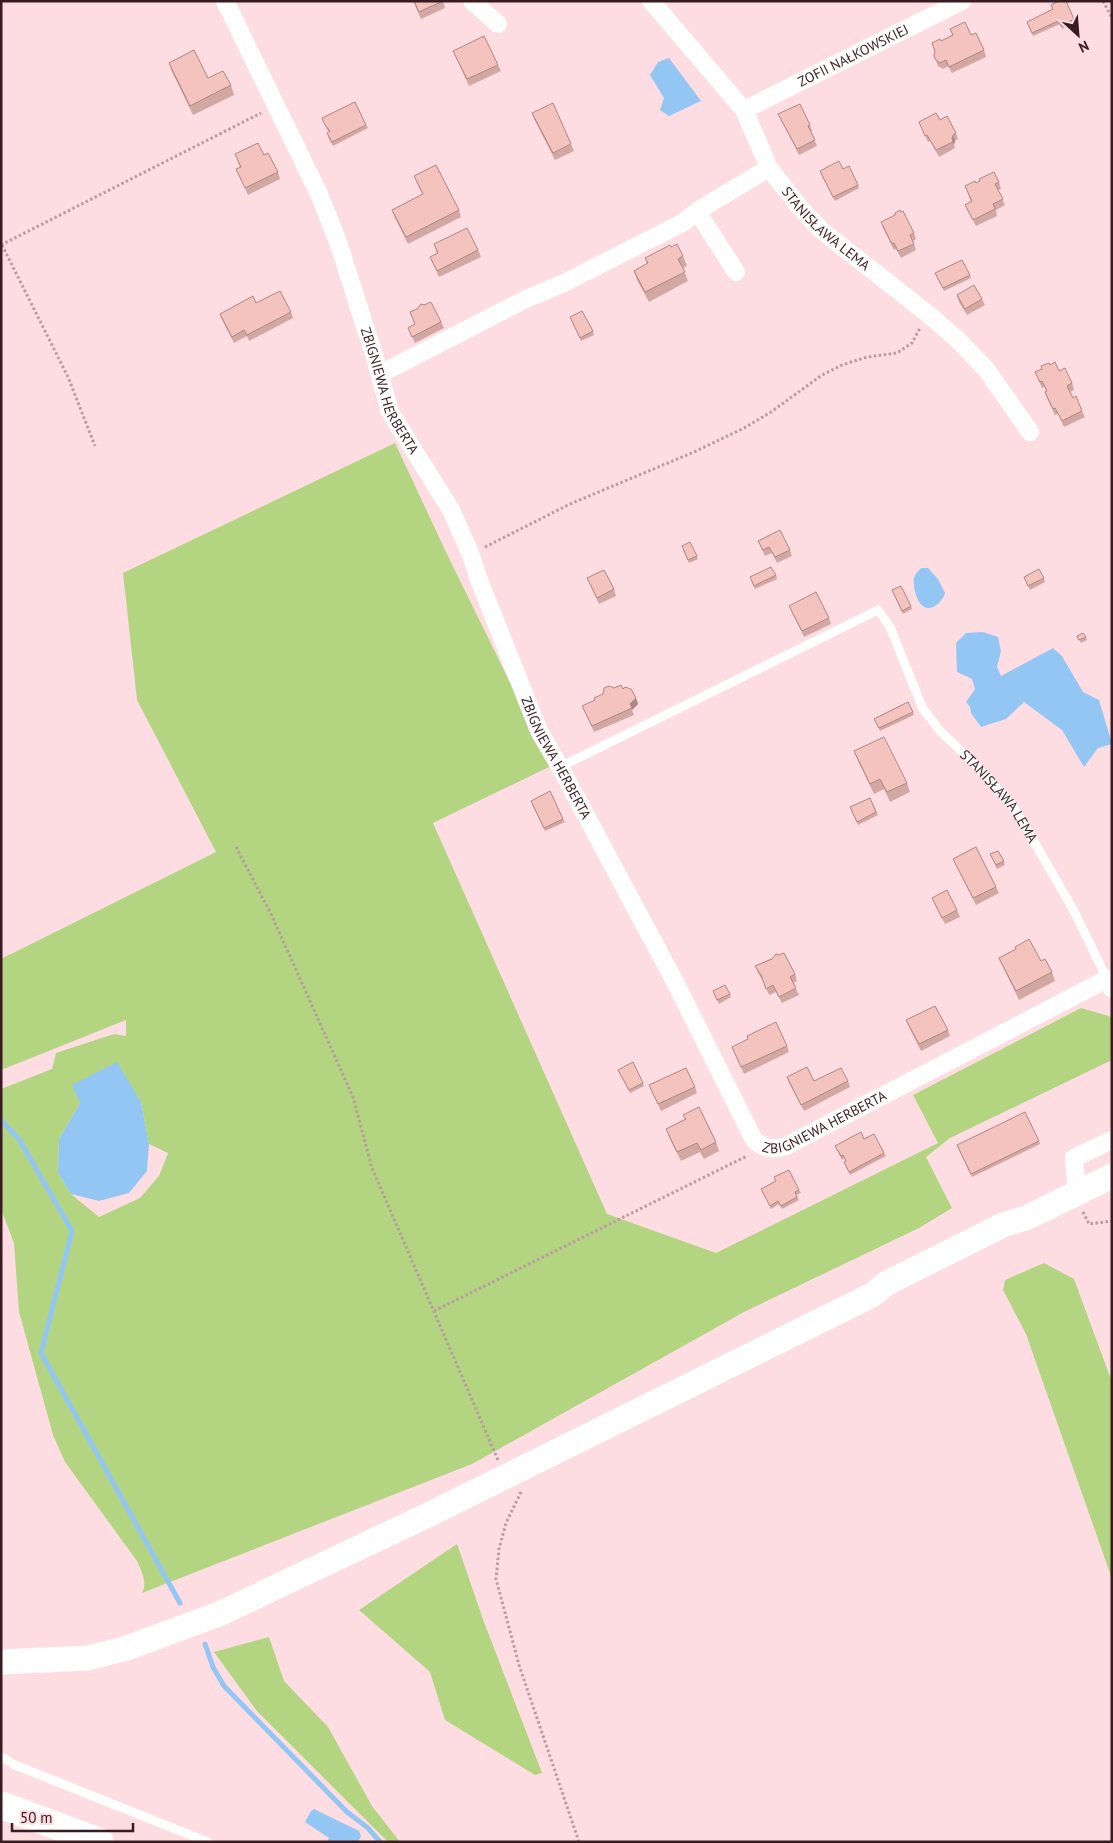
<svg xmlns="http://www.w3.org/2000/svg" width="1113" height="1843" viewBox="0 0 1113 1843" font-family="'PT Sans',sans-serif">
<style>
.green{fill:#b3d581;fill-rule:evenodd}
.water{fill:#94c6f4}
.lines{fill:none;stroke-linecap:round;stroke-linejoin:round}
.stream{stroke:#94c6f4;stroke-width:5}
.path{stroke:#bb9ba1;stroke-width:3;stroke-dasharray:2.5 2.5;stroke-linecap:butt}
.service{stroke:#fff;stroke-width:9}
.minor{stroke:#fff;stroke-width:18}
.secondary{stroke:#fff;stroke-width:25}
.primary{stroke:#fff;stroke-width:28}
.wall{fill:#d3a8a3}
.shaded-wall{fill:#ac8884}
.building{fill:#f5c3bd;stroke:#ac8884}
.labels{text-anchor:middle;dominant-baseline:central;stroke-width:5;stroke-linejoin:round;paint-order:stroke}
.street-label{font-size:14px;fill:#391b22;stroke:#fedde2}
</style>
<rect width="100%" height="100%" fill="#fedde2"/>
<path class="green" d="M395,443l51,109 105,214 -118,57 174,391 109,39 222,-110 -25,-48 168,-87 31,9v43l-162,78 -24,19 26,51 -33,20 -175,84 -272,152 -330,129c6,-11 -1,-22 -5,-32l-72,-99 -12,-27 -34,-123 -5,-69 -13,-34v-120l51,-20 4,-16 58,-19 12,2v-16l-125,50v-111l215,-107 -79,-152 -14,-127zM141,1102l8,42 19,9 -9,23 -19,22 -41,19 -28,-23 -13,-21 1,-34 21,-36z
M1044,1263l30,16 38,103v197l-86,-245 -23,-44 2,-10z
M457,1544l27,78 58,151 -7,2 -90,-55 -15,-48 -71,-62z
M269,1637l15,44 44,46 44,79 28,36h-10l-5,-3 -128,-128 -43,-59z"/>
<path class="water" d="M669,58l32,43 -32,15 -9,-6 4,-12 -14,-23 8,-13z
M921,568h7l10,11 7,14c-1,4 -3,6 -6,10 -18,17 -27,-13 -25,-25 1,-4 4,-7 7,-10z
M983,632l15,5 3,14 -4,16 4,9 52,-28 9,8 21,36 16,8 13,44 -14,4 -14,19 -22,-37 -38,-28 -18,17 -25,8 -10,-14 -1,-6 -4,-5 9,-13 -3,-10 -15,-7 -1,-29 10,-10z
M117,1062l24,40 8,42 -2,27 -18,22 -30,8 -28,-7 -13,-21 1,-34 21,-36 -8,-18z
M314,1809l45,22 2,5 -3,6h-31l2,-4 -24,-16 6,-11z"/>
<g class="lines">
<path class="stream" d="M1,1120l18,19 53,92 -31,122 139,250
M205,1644l8,23 11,19 123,126 21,16 12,14"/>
<path class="path" d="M1103,1l9,17
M1,245l260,-132
M2,245l66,132 27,69
M485,547l85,-43 124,-52 50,-24 27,-16 51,-37 20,-10 25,-8 30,-4 15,-10 8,-15
M236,847l35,67 82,183 19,71 126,292
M1083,1212l6,12 23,-3
M434,1311l313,-155
M521,1492l-15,31 -7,26 -3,30 23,86 60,177"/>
<g class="service">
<path id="s1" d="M560,767l318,-157 12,17 33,82 17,22 36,34 38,42 60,104 33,68"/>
<path d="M1,1757l14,8 193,77"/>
</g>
<g class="minor">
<path id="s2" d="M225,1l94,193 19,48 37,116 15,54 61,98 19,43 9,27 60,151 21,36 115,215 79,158c11,9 18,10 32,6l321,-167 5,10"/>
<path d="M472,1l26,23"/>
<path id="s3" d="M651,1l93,109 25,58 32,41 20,21 107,84 29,25 29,30 44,63"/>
<path id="s4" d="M744,110l218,-109"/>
<path d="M697,211l39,61"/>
<path d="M380,374l146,-75 38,-16 120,-61 13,-11 72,-43"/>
<path d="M1077,1193l-3,-35 38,-18"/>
</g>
<path class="secondary" d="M1,1662l87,-4 39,-10 92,-34 209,-99 444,-220 15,-12 118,-59 21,-6 86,-42"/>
<path class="primary" d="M1,1805l99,37"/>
</g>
<path class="wall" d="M413,1h30l2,7 -24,11z
M1052,9l22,10 2,3 -14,7 -2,-5 -27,12 -5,-11z
M950,29l21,6 13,15 2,7 -34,16 -4,-7 -5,3 -5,-3 -4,-10 1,-4 -3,-9 9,-2 12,-6z
M453,51l45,14 3,6 -32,15z
M169,63l39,15 23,7 3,10 -41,20 -21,-43z
M532,113l39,31 3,7 -19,9 -21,-41z
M778,114l32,11 2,6 -1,1 6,14 -18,9 -18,-35z
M322,118l44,7 2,3 -35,18 -5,-9 1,-5 -3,-4z
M940,120l16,13 2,6 -3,2 -1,4 1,3 -16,9 -9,-16 -2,1 -9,-20z
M235,154l29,1 14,17 2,7 -32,16 -12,-26 4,-2z
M843,169l15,16 1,3 -24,13 -14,-27z
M414,176l45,34 2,7 -53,27 -14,-28 -2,-6 30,-16z
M999,182l2,7 -3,1 7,15 -9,5 1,6 -21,10 -11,-21 6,-3 -6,-16 11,-3z
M881,222l33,11 2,6 -3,2 3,9 -15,8 -5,-9 -2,1 -11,-22z
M434,244l44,6 3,7 -42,20 -9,-20 7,-4z
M671,247l12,9 4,10 -4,2 5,13 -39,21 -12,-22 -3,-9 13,-7 -2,-6z
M935,273l35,2 1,3 -27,13z
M957,295l25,4 3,6 -18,10 -8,-13z
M256,303l35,9 2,6 -44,23 -2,-5 -13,7 -12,-23 -2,-6z
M417,309l24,13 3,6 -29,15 -7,-15 7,-3 -5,-13z
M570,317l23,14 1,4 -13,6z
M1050,365l9,6 13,12 2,7 -4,2 3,6 9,13 3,6 -21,10 -6,-13 -3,1 -8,-17 -2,-6 1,-1 -1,-4 -3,1 -7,-16z
M758,541l32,9 2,6 -15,7 -5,-10 -7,3z
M683,550l14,6 1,3 -9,4z
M776,575l1,4 -22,10 -4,-9z
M1024,577l20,1 1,4 -15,8z
M587,578l27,11 2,7 -17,8z
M892,590l19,16 1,3 -9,5z
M789,606l40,12 2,6 -27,13z
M1077,636l9,1 1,3 -6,3z
M614,688l9,1 13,9 2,6 -6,6 2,5 -40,17 -12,-26 13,-6 8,-6z
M908,702l6,13 -34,16 -6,-12z
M854,751l53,32 3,9 -20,10 -6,-13 -10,5 -16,-33z
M870,798l8,17 -20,10 -7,-15z
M532,804l31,15 2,3 -20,9z
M990,854l14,7 1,4 -8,4z
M953,859l43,28 3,6 -23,12z
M932,898l25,12 3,7 -15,7z
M1015,947l26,14 11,11 3,9 -36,19 -16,-33 -4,-9 17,-8z
M779,955l16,19 2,7 -4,2 6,12 -17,8 -6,-11 -7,3 -6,-14 -5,-8 -3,-7z
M713,991l17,3 1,3 -12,7z
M906,1020l42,10 2,6 -29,15 -12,-24z
M787,1046l2,6 -45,22 -12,-27z
M618,1070l25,13 1,3 -14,7z
M787,1077l27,4h34l2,6 -46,24 -15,-28z
M649,1085l46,2 2,6 -36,18z
M683,1115l33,27 3,9 -15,8 -4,-7 -19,9 -11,-22 -4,-10 19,-10z
M1039,1141l1,3 -68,33 -14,-29z
M835,1146l49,7 2,3 -36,19 -6,-13 2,-1 -2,-3 -2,2z
M761,1189l38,1 2,3 -5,2 3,5 -17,9 -3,-5 -8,5z"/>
<path class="shaded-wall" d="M953,135l2,6 -1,4 -2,-6z
M636,698l2,6 -6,6 -2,-6z"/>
<path class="building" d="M414,1h29l-24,11z
M1059,1h7l8,18 -13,7 -3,-5 -26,12 -5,-11 26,-13 -2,-4z
M965,22l6,13 5,-2 8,17 -35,17 -3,-7 -6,3 -4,-3 -2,-4 1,-5 -3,-8 8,-4 1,2 12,-6 -3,-6z
M484,36l14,29 -31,14 -14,-28z
M194,50l14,28 15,-7 8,14 -41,21 -21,-43z
M355,102l11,23 -34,17 -5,-9 3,-2 -5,-6 -3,-7z
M553,103l18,41 -18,9 -21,-40z
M800,104l10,21 -2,1 7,14 -18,9 -19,-35z
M936,113l4,7 7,-4 9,17 -3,2 -1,4 1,3 -17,8 -9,-15 -2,1 -6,-14z
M258,143l6,12 4,-2 10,19 -33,16 -9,-19 5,-2 -6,-13z
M839,161l4,8 6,-3 9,19 -25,12 -13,-26z
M436,165l23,45 -53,27 -14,-27 31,-16 -9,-18z
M994,172l5,10 -4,2 8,15 -10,5 2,5 -22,11 -8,-15 7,-4 -7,-15 10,-5 1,2 4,-2 -1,-2z
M900,210l1,2 2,-1 11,22 -4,2 4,9 -16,7 -4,-8 -2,1 -11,-22 14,-7v-2z
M467,228l11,22 -41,21 -7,-14 8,-4 -4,-9z
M677,244l6,12 -5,3 7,13 -40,20 -11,-21 14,-8 -3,-5 25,-13 1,2z
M962,260l8,15 -27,13 -8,-15z
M974,285l8,14 -17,10 -8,-14z
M280,291l11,21 -44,23 -3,-5 -12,7 -12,-23 33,-18 3,7z
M431,302l10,20 -29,15 -4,-9 7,-4 -5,-12 7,-3 4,-5 3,1z
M582,311l11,20 -13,7 -10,-21z
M1055,362l4,9 6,-3 7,15 -5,3 6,12 3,-2 6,15 -20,10 -7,-13 -2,1 -8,-17 2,-1 -5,-10 -2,1 -5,-10 7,-3 -1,-3 8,-3 1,2z
M780,530l10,20 -15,7 -6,-10 -6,3 -5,-9z
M690,542l7,14 -9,4 -6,-14z
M771,567l5,8 -22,11 -4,-9z
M1039,569l5,9 -16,8 -4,-9z
M604,570l10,19 -17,9 -10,-20z
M901,586l10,20 -9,5 -10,-21z
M816,592l13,26 -27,13 -13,-25z
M1083,633l3,4 -7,3 -2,-4z
M621,685l2,4 2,-2 6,2 5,9 -6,6 2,4 -40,18 -10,-20 13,-6 -1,-2 9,-4 1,-6 5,-2 5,2z
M908,702l5,10 -34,16 -5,-9z
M884,737l23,46 -20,9 -7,-13 -10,5 -16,-33z
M550,791l13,28 -19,9 -13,-27z
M870,798l6,14 -19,10 -7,-15z
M976,847l20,40 -23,11 -20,-39z
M998,851l6,10 -8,4 -6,-11z
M947,890l10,20 -15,8 -10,-20z
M1029,939l12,22 4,-2 7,13 -36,19 -17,-33 17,-9 -1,-2z
M784,953l11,21 -5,3 6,11 -17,9 -6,-12 -7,4 -5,-14 -6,-9 17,-7 4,-5 3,1z
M725,985l5,9 -13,6 -4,-9z
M935,1006l13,24 -29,14 -13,-24z
M776,1022l11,24 -46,21 -9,-20 16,-8 -1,-3z
M633,1062l10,21 -14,7 -11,-20z
M807,1067l7,14 27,-13 7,13 -47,24 -14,-28z
M686,1068l9,19 -37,17 -9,-19z
M699,1107l17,35 -15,8 -4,-7 -20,9 -11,-23 20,-10 -3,-4z
M1025,1112l14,29 -68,33 -14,-29z
M861,1132l3,7 10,-5 10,19 -35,19 -5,-10 2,-1 -3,-6 -2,1 -6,-10z
M789,1170l10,20 -4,2 2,5 -16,9 -3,-5 -8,5 -9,-17 15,-8 -2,-4z"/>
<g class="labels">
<g class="street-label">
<text stroke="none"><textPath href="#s4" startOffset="122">ZOFII NAŁKOWSKIEJ</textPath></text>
<text stroke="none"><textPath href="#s3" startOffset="290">STANISŁAWA LEMA</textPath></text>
<text stroke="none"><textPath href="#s2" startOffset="424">ZBIGNIEWA HERBERTA</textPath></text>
<text stroke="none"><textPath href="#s2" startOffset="829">ZBIGNIEWA HERBERTA</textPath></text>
<text stroke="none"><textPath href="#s1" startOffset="580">STANISŁAWA LEMA</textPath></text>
<text stroke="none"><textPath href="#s2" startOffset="1338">ZBIGNIEWA HERBERTA</textPath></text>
</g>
</g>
<rect width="1113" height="1843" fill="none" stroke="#391b22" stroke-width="5"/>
<g transform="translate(1078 35) rotate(154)" stroke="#fedde2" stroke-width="4" paint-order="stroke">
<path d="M0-4L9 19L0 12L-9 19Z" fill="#391b22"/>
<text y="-8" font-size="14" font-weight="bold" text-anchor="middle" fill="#391b22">N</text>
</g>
<path d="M12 1823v8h121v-8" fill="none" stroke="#391b22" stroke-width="2.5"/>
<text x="20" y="1823" font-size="15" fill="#391b22" stroke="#fedde2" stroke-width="4" paint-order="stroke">50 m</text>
</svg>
